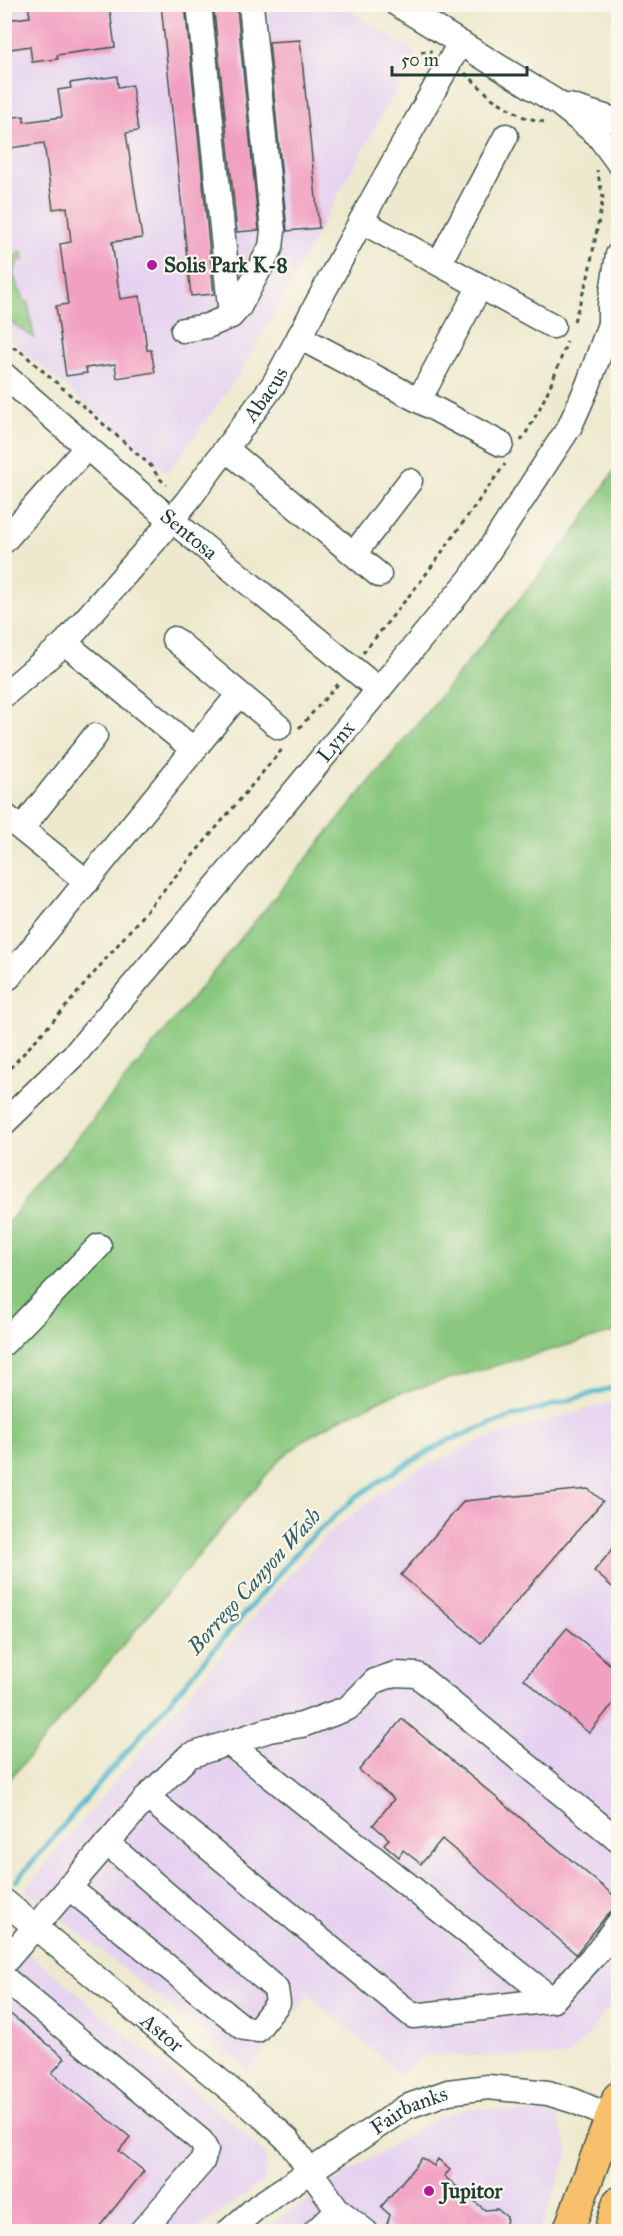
<svg xmlns="http://www.w3.org/2000/svg" width="623" height="2236" viewBox="0 0 623 2236" font-family="'IM FELL Great Primer',serif">
<style>
.built{fill:#e6d2f0}
.green{fill:#88c77d;stroke:#548258;stroke-width:1.5}
.lines{fill:none;stroke-linecap:round;stroke-linejoin:round}
.stream{stroke:#4fb5cd;stroke-width:5}
.building{fill:#f1a0c1}
.minor-casing{stroke:#3e574b;stroke-width:27}
.major-casing{stroke:#3e574b;stroke-width:33}
.path{stroke:#3e574b;stroke-width:3;stroke-dasharray:4.5 4.5;stroke-linecap:butt}
.minor{stroke:#fff;stroke-width:24}
.major{stroke:#f8bf6c;stroke-width:30}
.poi-dot{fill:#b5179e;stroke:#fbf7ec;stroke-width:2}
.labels{text-anchor:middle;dominant-baseline:central;stroke-width:4.5;stroke-linejoin:round;paint-order:stroke}
.poi-label{font-size:21px;font-weight:bold;fill:#1f3d34;stroke:#fbf7ec;text-anchor:start}
.street-label{font-size:21px;fill:#1f3d34;stroke:#fbf7ec}
.water-label{font-size:22px;font-style:italic;fill:#2d6162;stroke:#fbf7ec}
</style>
<rect width="100%" height="100%" fill="#fbf7ec"/>
<filter id="ink" filterUnits="userSpaceOnUse"><feTurbulence type="fractalNoise" baseFrequency=".0167" numOctaves="2"/><feDisplacementMap in="SourceGraphic" scale="12" xChannelSelector="R" yChannelSelector="G"/><feConvolveMatrix kernelMatrix="1 2 1 2 8 2 1 2 1" color-interpolation-filters="sRGB"/></filter>
<filter id="wash" filterUnits="userSpaceOnUse"><feTurbulence type="fractalNoise" baseFrequency=".008" numOctaves="4" result="noise"/><feDisplacementMap in="SourceGraphic" scale="24" xChannelSelector="R" yChannelSelector="G"/><feGaussianBlur stdDeviation="1.35" result="paint"/><feColorMatrix in="noise" values="0 0 0 0 0 0 0 0 0 0 0 0 0 0 0 0 0 1.4 0 .05"/><feComposite in="paint" operator="in"/></filter>
<g filter="url(#wash)">
<rect width="100%" height="100%" fill="#eee9ce"/>
<path class="built" d="M4,5h337l75,48 -173,316 -75,104 -139,-117 -24,-22z
M618,1400v594l-27,39 -25,24 -145,-2 -20,20 -92,-80 -61,75 -223,-181 248,-296 45,-49 24,-22 54,-40 21,-12 54,-25 30,-11z
M4,1932l229,192 34,31 -3,26 -62,45 -5,5h-192z
M470,2108l86,6 13,38 -29,79 -280,1 89,-60 86,-53z"/>
<path class="green" d="M22,251l2,9h-6l-5,15 13,28 2,-1 6,36 -29,-20v-55z
M618,465v866l-229,65 -51,24 -31,18 -28,22 -274,325v-559l568,-692z"/>
<g class="lines">
<path class="stream" d="M16,1881l289,-338 51,-46 42,-28 51,-29 52,-20 117,-34"/>
</g>
<g id="blocks">
<path class="building" d="M28,4h81l6,43 -58,8 1,4 -26,3 -2,-16 -26,4 2,-30 24,-3z
M161,4h24l29,290 -23,2z
M237,9l22,221 -22,2 -23,-221z
M300,40l19,188 -32,3 -18,-189z
M117,76l1,11 14,-2 6,46 -12,2 16,105 -30,4 8,57 20,-3 7,54h4l4,22 -38,6 -2,-14 -29,4 1,5 -21,3 -10,-70 12,-2 -8,-60 11,-2 -4,-35 -14,2 -9,-66 -40,6v-31l20,-2v6l38,-5 -4,-27 13,-2 -1,-5z
M588,1489l15,12 -122,142 -80,-68 63,-74z
M618,1543v49l-24,-21z
M567,1628l51,43v27l-29,35 -65,-54z
M402,1719l216,180v6l-12,11 -30,38 -134,-115 -21,25 -18,-14 -4,7 -15,-13 5,-5 -16,-14 21,-26 -35,-29z
M4,2009l61,49 -13,15 78,64 -11,14 25,20 -49,61h-91z
M422,2158l12,8 4,-7 12,11 -6,6 41,34 12,-1 10,8 -2,15h-108l-10,-8 3,-9 -9,-8z"/>
</g>
</g>
<g filter="url(#ink)">
<use href="#blocks" fill-opacity="0" stroke="#3e574b" stroke-width="1.5"/>
<g class="lines">
<defs>
<g id="minor">
<path d="M199,4l32,312"/>
<path d="M397,4l161,99 40,32 20,27"/>
<path d="M569,106l49,15"/>
<path d="M361,221l192,105"/>
<path d="M439,263l67,-127"/>
<path d="M610,324v-19l8,-50"/>
<path d="M183,330l24,-4 24,-10 8,-9 32,-60 2,-16 -22,-227"/>
<path d="M299,337l202,107"/>
<path id="s1" d="M4,375l147,128 228,187"/>
<path d="M419,400l61,-114"/>
<path d="M226,449l153,126"/>
<path d="M4,541l83,-94"/>
<path d="M354,554l56,-73"/>
<path d="M174,639l105,88"/>
<path d="M65,643l129,107"/>
<path id="s2" d="M4,695l61,-52 91,-104 32,-39 86,-116 99,-185 87,-156"/>
<path d="M4,815l83,67"/>
<path d="M22,828l73,-92"/>
<path d="M9,977l230,-283"/>
<path id="s3" d="M4,1123l72,-70 109,-129 286,-346 99,-152 18,-41 22,-61 8,-13"/>
<path d="M4,1343l95,-97"/>
<path d="M230,1744l323,256"/>
<path d="M147,1797l266,219 140,-16 46,-50 19,-26"/>
<path d="M68,1887l176,141 13,2 21,-27 -2,-14 -169,-146"/>
<path id="s4" d="M4,1901l259,216 25,23 50,70 28,22"/>
<path d="M4,1963l143,-166 42,-41 80,-26 33,-5 46,-17 27,-27 20,-7 22,1 201,165"/>
<path d="M4,1978l197,163 5,9 -4,12 -61,70"/>
<path id="s5" d="M228,2232l30,-26 148,-99 42,-15 40,-5 60,6 26,8 44,19"/>
<path d="M315,2232l23,-22"/>
</g>
<path id="major" d="M568,2232l50,-135
M609,2232l9,-30"/>
</defs>
<use href="#minor" class="minor-casing"/>
<use href="#major" class="major-casing"/>
<path class="path" d="M421,52l11,-1
M465,73l28,26 31,18 24,6
M574,321l14,-44 15,-79 -6,-28
M4,345l14,4 133,117 8,12 8,7
M521,441c20,-31 34,-64 46,-100
M363,653l61,-76 81,-113
M299,728l39,-44
M4,1075l59,-65 221,-263"/>
<use href="#minor" class="minor"/>
<use href="#major" class="major"/>
</g>
</g>
<g class="poi-dot">
<circle cx="152" cy="265" r="6"/>
<circle cx="429" cy="2191" r="6"/>
</g>
<g class="labels">
<g class="poi-label">
<text x="164" y="265">Solis Park K-8</text>
<text x="441" y="2191">Jupitor</text>
</g>
<g class="street-label">
<text stroke="none"><textPath href="#s2" startOffset="400">Abacus</textPath></text>
<text stroke="none"><textPath href="#s1" startOffset="244">Sentosa</textPath></text>
<text stroke="none"><textPath href="#s3" startOffset="506">Lynx</textPath></text>
<text stroke="none"><textPath href="#s4" startOffset="206">Astor</textPath></text>
<text stroke="none"><textPath href="#s5" startOffset="219">Fairbanks</textPath></text>
</g>
<g class="water-label">
<text transform="translate(254 1581) rotate(-48)">Borrego Canyon Wash</text>
</g>
</g>
<rect width="623" height="2236" fill="none" stroke="#fbf7ec" stroke-width="24"/>
<path d="M392 66v9h135v-9" fill="none" stroke="#1f3d34" stroke-width="3"/>
<text x="401" y="66" font-size="18" fill="#1f3d34" stroke="#fbf7ec" stroke-width="4.5" paint-order="stroke">50 m</text>
</svg>
